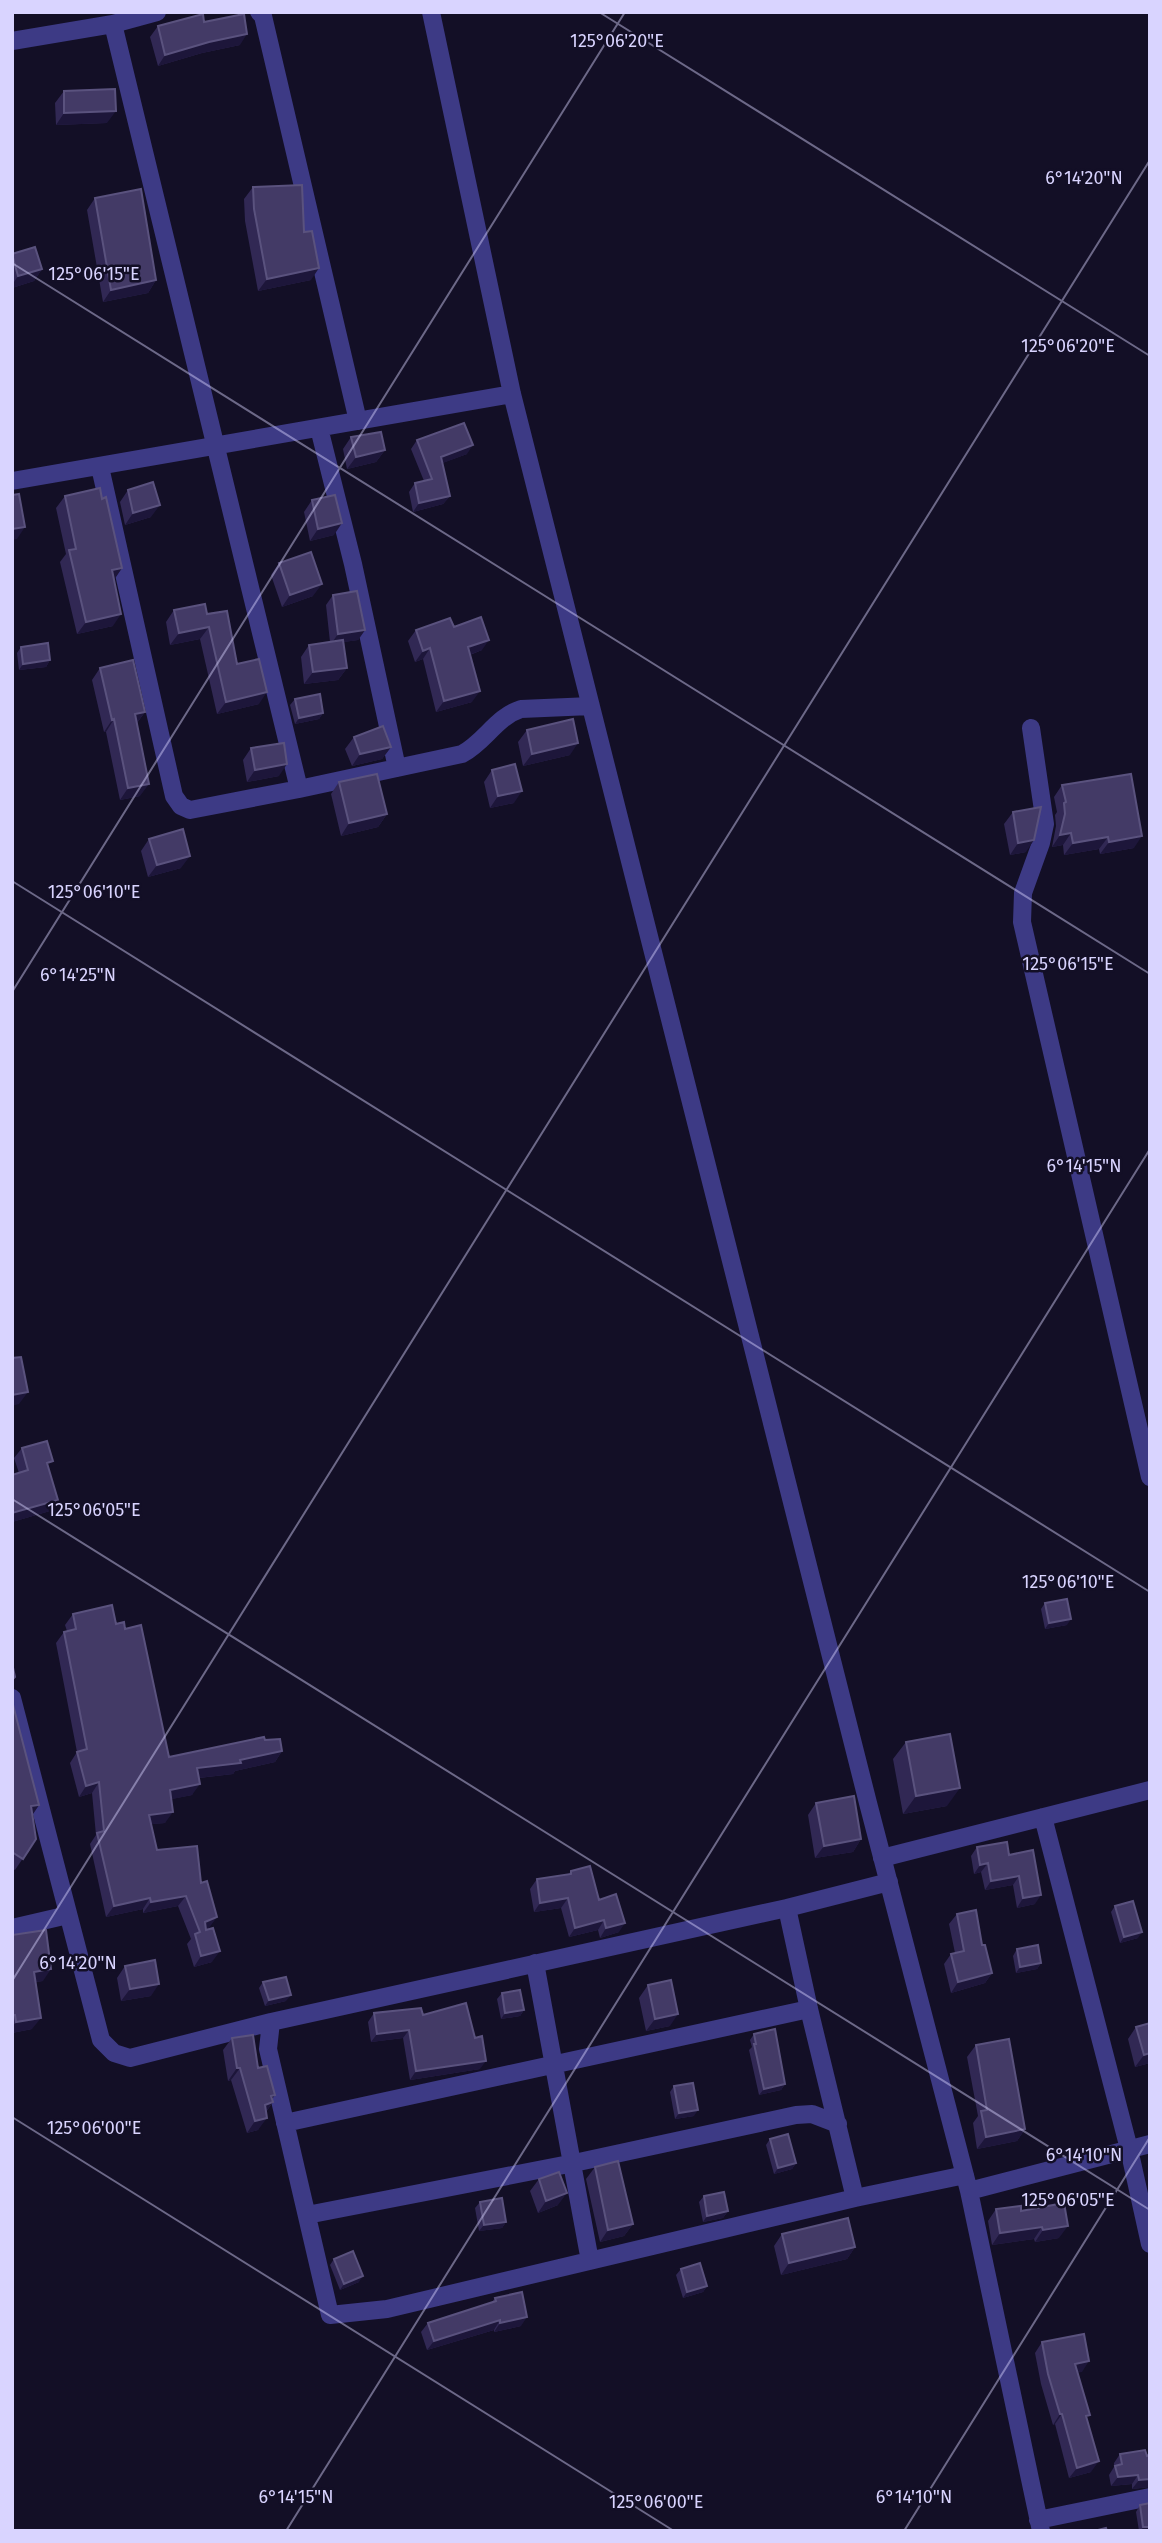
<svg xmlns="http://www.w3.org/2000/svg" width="1162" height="2543" viewBox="0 0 1162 2543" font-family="'Fira Sans',sans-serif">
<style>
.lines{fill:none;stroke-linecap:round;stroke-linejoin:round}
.street{stroke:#3d3a85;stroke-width:18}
.wall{fill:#312854}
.shaded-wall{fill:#1d163a}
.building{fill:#433a66;stroke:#5a527e;stroke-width:2}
.ticks{fill:none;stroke:#d9d4ff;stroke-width:2;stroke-opacity:0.45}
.ticks-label{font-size:18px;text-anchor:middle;fill:#d9d4ff;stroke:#130f26;stroke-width:5;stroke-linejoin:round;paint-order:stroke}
</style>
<rect width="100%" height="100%" fill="#130f26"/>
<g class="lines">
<path class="street" d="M259,12l4,4 95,405
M431,12l81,382 356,1409 101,388 72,340
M12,41l101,-17 44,-12
M319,428l34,136 44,204
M100,467l74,329 7,10 9,4 109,-21 -186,-765
M12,481l500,-87
M1031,728l14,96 -4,19 -18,50 -1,29 128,555
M299,789l163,-35c23,-12 34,-37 59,-45l70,-3
M12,1698l89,342 13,13 16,5 141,-36
M1043,1817l86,332 21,95
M882,1858l268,-68
M787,1908l102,-26
M12,1928l56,-13
M535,1963l55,298
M285,2123l524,-114
M969,2191l181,-47
M855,2198l-46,-189 -22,-101 -516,114 -3,27 62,266 57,-6 468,-111 110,-23
M307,2215l267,-52 222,-48 16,-1 26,10
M1038,2520l112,-23"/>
</g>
<path class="wall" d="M204,22l36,23 -38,8 -44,13 -8,-29 8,-11z
M64,91l43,32 -51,2 -1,-22z
M253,187l51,45 7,48 -53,11 -13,-70 -1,-22z
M95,198l61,82 -8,13 -45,9 -16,-92z
M12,254l30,15 -8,12 -22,7z
M351,437l34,13 -9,12 -29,7 -4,-20z
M417,440l50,14 -25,9 8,33 -7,8 -30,8 -4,-20 6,-9 9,-2 -13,-32z
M128,490l23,27 -26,8 -5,-23z
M65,496l37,3 20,69 -8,11 -1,47 -36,8 -17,-72 6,-8 -10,-46z
M312,500l22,35 -24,6 -6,-29z
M279,563l34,33 -31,11 -11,-32z
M333,595l32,35 -7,10 -15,2 4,26 -9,12 -34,4 -3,-27 8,-12 21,-3 -4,-37z
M174,610l33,4 52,90 -42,10 -17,-75 -30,6 -4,-23z
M454,627l28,23 -12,5 2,47 -36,10 -13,-53 -8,3 -7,-21 8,-11z
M21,647l29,13 -4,7 -27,3 -2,-17z
M100,668l45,44 -8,11 3,73 -20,4 -14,-68h-2l-12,-52z
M295,699l28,14 -4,6 -24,5 -5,-19z
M527,730l43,25 -47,11 -5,-24z
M354,737l37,10 -9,12 -30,7 -7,-17z
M251,748l28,28 -32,6 -4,-22z
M492,770l22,33 -24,5 -6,-26z
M339,782l48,32 -9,13 -37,9 -10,-42z
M1062,785l72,63 -34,6 -1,-5 -35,6 -1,-10 -11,2 4,-21 -1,-11 2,-3 -3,-15z
M1013,812l13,40 -16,3 -6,-31z
M149,839l32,29 -33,9 -7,-26z
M22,1448l36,52 -8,11 -38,11v-47l7,-2 -5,-15z
M1045,1603l22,22 -22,4 -4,-20z
M73,1614l43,10 9,5 44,128 96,-17 17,11 -7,11 -40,9 -2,3 -34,4 -7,17 -21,4 -6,24 -14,1 6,26 44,33 8,45 -3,2 6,32 -18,5 -7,-23 4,-5 -13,-33 -35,7v-4l-37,8 -16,-73 6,-9 -4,-42 -13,4 -9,-34 7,-11 -21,-109 8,-11 3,-1 -2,-6z
M12,1701l27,104 -7,10 4,24 -21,31 -3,-1z
M906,1742l41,64 -44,8 -10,-55z
M816,1803l45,36 -8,13 -38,6 -7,-43z
M977,1847l32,8 26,49 -18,4 -4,-23 -28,5 -4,-18 -7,2 -3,-18z
M571,1871l28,29 20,32 -19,6 -2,-8 -29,7 -8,-29 -27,4 -4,-23 7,-10 31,-4z
M1115,1906l23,32 -18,5 -9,-31z
M957,1914l25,31 10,28 -7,10 -34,10 -7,-29 7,-10 4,-1 -6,-29z
M12,1935l31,46 -8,1 -3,47 -20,4z
M1017,1949l24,14 -4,6 -21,4 -3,-17z
M125,1966l26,30 -30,5 -4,-23z
M263,1982l23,19 -21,5 -6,-18z
M648,1985l22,41 -24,5 -7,-33z
M502,1993l22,17 -4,6 -19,3 -4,-20z
M374,2013l49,2 57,54 -70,11 -7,-42 -32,4 -3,-20z
M1136,2027l14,36 -15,4 -7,-28z
M754,2034l31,50 -4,6 -22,5 -10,-45 3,-3 -2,-7z
M232,2038l26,30 17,27 -3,4 1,3 -7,10 -8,18 -11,3 -16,-53 -3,1 -5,-31z
M976,2045l49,84 -8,12 -40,8 -4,-26 5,-7 -11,-59z
M674,2086l20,30 -19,3 -5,-27z
M770,2139l26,24 -4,6 -18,5 -8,-29z
M595,2167l38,57 -9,12 -24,6 -14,-63z
M539,2179l19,26 -20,8 -8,-22z
M704,2196l24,15 -5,7 -20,4 -4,-20z
M480,2202l26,20 -4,6 -23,3 -4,-23z
M996,2209l25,2 38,27 -24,4 -1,-3 -42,6 -4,-24z
M782,2234l73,13 -8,12 -66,16 -7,-29z
M334,2259l25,23 -19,8 -10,-25z
M681,2269l26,17 -4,6 -20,6 -7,-23z
M495,2298l26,28 -27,6v-2l-67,20 -6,-18 7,-9 64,-21z
M1042,2342l40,30h-4l9,47 4,53 -22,6 -14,-54 -2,1 -12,-41 -6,-31z
M1120,2454l27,2 3,-1v32l-18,2v-5l-21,2 -2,-11 5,-8v-4z
M1140,2505l10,26h-11l-3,-19z"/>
<path class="shaded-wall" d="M247,34l-7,11 -38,8 -44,13 7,-11 44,-13z
M116,111l-9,12 -51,2 8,-12z
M319,268l-8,12 -53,11 9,-12z
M42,269l-8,12 -22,7v-3l6,-9z
M156,280l-8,13 -45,9 8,-12z
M473,445l-6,9 -32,12 6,-9z
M385,450l-9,12 -29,7 9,-12z
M450,496l-7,8 -30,8 6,-9z
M160,505l-9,12 -26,8 8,-12z
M342,523l-8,12 -24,6 8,-12z
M25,527l-8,12 -5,1v-11z
M122,568l-8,12 -2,-10z
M322,584l-9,12 -31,11 8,-12z
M121,614l-8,12 -36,8 9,-12z
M209,627l-9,12 -30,6 9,-12z
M365,630l-7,10 -27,4 7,-10z
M489,640l-7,10 -21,8 7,-11z
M430,648l-7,11 -8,3 8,-11z
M50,660l-4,7 -27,3 4,-6z
M347,668l-9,12 -34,4 9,-12z
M480,691l-8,11 -36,10 8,-11z
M267,692l-8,12 -42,10 9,-12z
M145,712l-9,12 -1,-10z
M323,713l-4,6 -24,5 4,-6z
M114,719l-8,13h-2l8,-12z
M578,743l-8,12 -47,11 9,-12z
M391,747l-9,12 -30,7 8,-12z
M287,764l-8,12 -32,6 8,-12z
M149,784l-9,12 -20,4 8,-12z
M522,791l-8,12 -24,5 8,-12z
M387,814l-9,13 -37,9 8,-13z
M1071,833l-8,12 -11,2 8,-12z
M1142,836l-8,12 -34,6 9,-12z
M1108,837l-9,12 -35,6 9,-12z
M1034,840l-8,12 -16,3 8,-12z
M190,856l-9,12 -33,9 9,-12z
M28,1392l-9,12 -7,2v-11z
M58,1500l-8,11 -38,11v-9z
M1071,1619l-4,6 -22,4 4,-6z
M282,1751l-7,11 -40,9 -2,3 -44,5 8,-11 43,-8z
M99,1782l-7,11 -13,4 7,-11z
M200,1784l-8,11 -29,6 7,-11z
M960,1788l-13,18 -44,8 13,-18z
M39,1805l-8,12v-11z
M173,1812l-8,11 -24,2 8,-10z
M861,1839l-8,13 -38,6 9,-12z
M988,1863l-7,9 -7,2 6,-9z
M1019,1876l-6,9 -28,5 6,-9z
M1041,1895l-6,9 -18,4 6,-10z
M186,1896l-8,10 -35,7 8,-11z
M150,1898l-7,11 -37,8 8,-11z
M568,1898l-7,10 -27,4 6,-9z
M217,1917l-8,11 -9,4 5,-10z
M604,1920l-6,10 -29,7 6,-9z
M625,1923l-6,9 -19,6 6,-10z
M1142,1932l-4,6 -18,5 4,-6z
M220,1951l-8,11 -18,5 7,-11z
M1041,1963l-4,6 -21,4 4,-6z
M51,1969l-8,12 -17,2 8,-11z
M992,1973l-7,10 -34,10 7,-11z
M159,1984l-8,12 -30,5 9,-12z
M291,1995l-5,6 -21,5 4,-6z
M524,2010l-4,6 -19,3 4,-6z
M678,2014l-8,12 -24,5 9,-12z
M41,2018l-9,11 -20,4v-6l4,-5z
M409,2030l-6,8 -32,4 6,-8z
M1150,2053v10l-15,4 9,-12z
M486,2061l-6,8 -70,11 6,-9z
M237,2068h3l-9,12 -3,1z
M785,2084l-4,6 -22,5 5,-6z
M275,2095l-6,8 4,-1 -9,12 -8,3 15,-21z
M698,2110l-4,6 -19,3 4,-6z
M267,2118l-9,12 -11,3 8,-12z
M1025,2129l-8,12 -40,8 9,-12z
M796,2163l-4,6 -18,5 4,-6z
M567,2193l-9,12 -20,8 8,-12z
M728,2211l-5,7 -20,4 4,-6z
M506,2222l-4,6 -23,3 5,-6z
M633,2224l-9,12 -24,6 8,-12z
M1068,2226l-9,12 -24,4 8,-12z
M1042,2227l-8,12 -42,6 8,-12z
M855,2247l-8,12 -66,16 8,-12z
M363,2276l-4,6 -19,8 4,-6z
M707,2286l-4,6 -20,6 4,-6z
M527,2317l-6,9 -27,6 6,-9z
M500,2320l-6,10 -67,20 7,-9z
M1089,2361l-7,11 -14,2 7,-10z
M1060,2414h2l-7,10 -2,1z
M1099,2461l-8,11 -22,6 8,-10z
M1138,2475l-6,9 -21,2 7,-9z
M1150,2479v8l-18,2 7,-9z
M1143,2527h7v4h-9z"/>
<path class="building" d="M203,14l1,8 40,-8 3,20 -38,8 -44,13 -7,-29z
M115,89l1,22 -52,2v-22z
M302,185l2,47 8,-1 7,37 -52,11 -13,-70 -1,-22z
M141,189l15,91 -45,10 -16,-92z
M35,247l7,22 -24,7 -6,-22z
M464,423l9,22 -32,12 9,39 -31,7 -4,-20 17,-4 -15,-39z
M381,432l4,18 -29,7 -5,-20z
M153,482l7,23 -27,8 -5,-23z
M100,488l2,11 4,-2 16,71 -10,2 9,44 -35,8 -17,-72 7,-1 -11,-53z
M19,494l6,33 -13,2v-34z
M335,495l7,28 -24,6 -6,-29z
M311,552l11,32 -32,11 -11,-32z
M357,591l8,39 -27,4 -5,-39z
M205,604l2,10 20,-3 10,53 22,-5 8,33 -41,10 -17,-75 -30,6 -5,-23z
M481,617l8,23 -21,7 12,44 -36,10 -14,-53 -7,3 -7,-21 34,-12 4,9z
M343,640l4,28 -34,4 -4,-27z
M48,643l2,17 -27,4 -2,-17z
M133,660l12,52 -10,2 14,70 -21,4 -14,-69 -2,1 -12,-52z
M320,694l3,19 -24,5 -4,-19z
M573,719l5,24 -46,11 -5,-24z
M383,726l8,21 -31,7 -6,-17z
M284,743l3,21 -32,6 -4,-22z
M515,764l7,27 -24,5 -6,-26z
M377,774l10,40 -38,9 -10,-41z
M1131,774l11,62 -33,6 -1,-5 -35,6 -2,-10 -11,2 5,-21 -1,-11 2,-1 -4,-17z
M1041,807l-7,33 -16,3 -5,-31z
M183,829l7,27 -33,9 -8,-26z
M21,1357l7,35 -16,3v-37z
M47,1441l6,20 -6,2 11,37 -46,13v-38l16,-5 -6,-22z
M1067,1599l4,20 -22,4 -4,-20z
M112,1605l4,19 8,-2 1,7 16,-4 28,132 95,-20 1,3 15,-1 2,12 -42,9 1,3 -44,5 3,16 -30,6 3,22 -24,3 8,35 40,-4 4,37 6,-2 10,36 -12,5 1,8 7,-2 7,23 -19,5 -6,-22 5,-2 -14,-36 -35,6 -1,-4 -36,8 -17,-73 7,-2 -5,-49 -13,4 -9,-34 10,-3 -23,-117 12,-3 -3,-15z
M12,1663l3,14 -3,3z
M12,1701l27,104 -8,1 5,33 -13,20 -11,-7z
M950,1734l10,54 -44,8 -10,-54z
M854,1796l7,43 -37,7 -8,-43z
M1007,1842l2,13 24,-5 8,45 -18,3 -4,-22 -28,5 -3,-18 -8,2 -3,-18z
M590,1866l9,34 17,-6 9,29 -19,5 -2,-8 -29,8 -7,-30 -28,5 -3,-24 34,-5v-3z
M1133,1901l9,31 -18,5 -9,-31z
M976,1910l6,35h3l7,28 -34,9 -7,-28 13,-3 -7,-37z
M46,1930l5,39 -17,3 7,46 -25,4 -1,-7h-3v-80z
M1038,1945l3,18 -21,4 -3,-18z
M155,1960l4,24 -29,5 -5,-23z
M286,1977l5,18 -22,5 -6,-18z
M671,1980l7,34 -23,5 -7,-34z
M520,1990l4,20 -19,3 -3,-20z
M466,2003l9,35 7,-2 4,25 -70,10 -7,-41 -32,4 -3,-21 47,-5 2,7z
M1150,2023v30l-6,2 -8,-28z
M775,2029l10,55 -21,5 -10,-45h2l-2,-10z
M253,2035l5,33 9,-2 8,29 -4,1 2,6 -8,3 2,13 -12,3 -15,-53h-3l-5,-30z
M1009,2039l16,90 -39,8 -5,-26 6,-1 -11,-65z
M693,2083l5,27 -19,3 -5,-27z
M788,2134l8,29 -18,5 -8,-29z
M618,2161l15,63 -25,6 -13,-63z
M559,2172l8,21 -21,8 -7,-22z
M724,2192l4,19 -21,5 -3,-20z
M502,2198l4,24 -22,3 -4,-23z
M1064,2203l4,23 -25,4 -1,-3 -42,6 -4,-24 25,-3v5z
M848,2218l7,29 -66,16 -7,-29z
M353,2251l10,25 -19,8 -10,-25z
M700,2263l7,23 -20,6 -6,-23z
M522,2292l5,25 -27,6v-3l-66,21 -6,-18 68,-22 -1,-3z
M1084,2334l5,27 -14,3 15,51 -4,1 13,45 -22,7 -15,-54h-2l-12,-40 -6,-32z
M1145,2450l2,6 3,-1v24l-11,1 -1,-5 -20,2 -3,-11 7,-2 -2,-10z
M1150,2503v24h-7l-3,-22z
M1106,2528l1,3h-13z"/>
<path class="ticks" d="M599,12l551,344M12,263l1138,711M12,881l1138,711M12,992l613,-980M12,1499l1138,711M12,1981l1138,-1821M12,2117l662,414M286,2531l864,-1382M904,2531l246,-394"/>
<g class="ticks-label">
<text x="617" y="47">125°06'20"E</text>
<text x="1084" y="184">6°14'20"N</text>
<text x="94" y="280">125°06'15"E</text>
<text x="1068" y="352">125°06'20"E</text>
<text x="94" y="898">125°06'10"E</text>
<text x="1068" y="970">125°06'15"E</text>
<text x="78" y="981">6°14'25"N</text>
<text x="1084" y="1172">6°14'15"N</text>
<text x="94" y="1516">125°06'05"E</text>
<text x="1068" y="1588">125°06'10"E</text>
<text x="78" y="1969">6°14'20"N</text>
<text x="94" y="2134">125°06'00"E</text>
<text x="1084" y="2161">6°14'10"N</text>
<text x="1068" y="2206">125°06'05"E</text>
<text x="296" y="2503">6°14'15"N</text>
<text x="914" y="2503">6°14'10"N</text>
<text x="656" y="2508">125°06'00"E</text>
</g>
<rect width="1162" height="2543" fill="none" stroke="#d9d4ff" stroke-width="28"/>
</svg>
